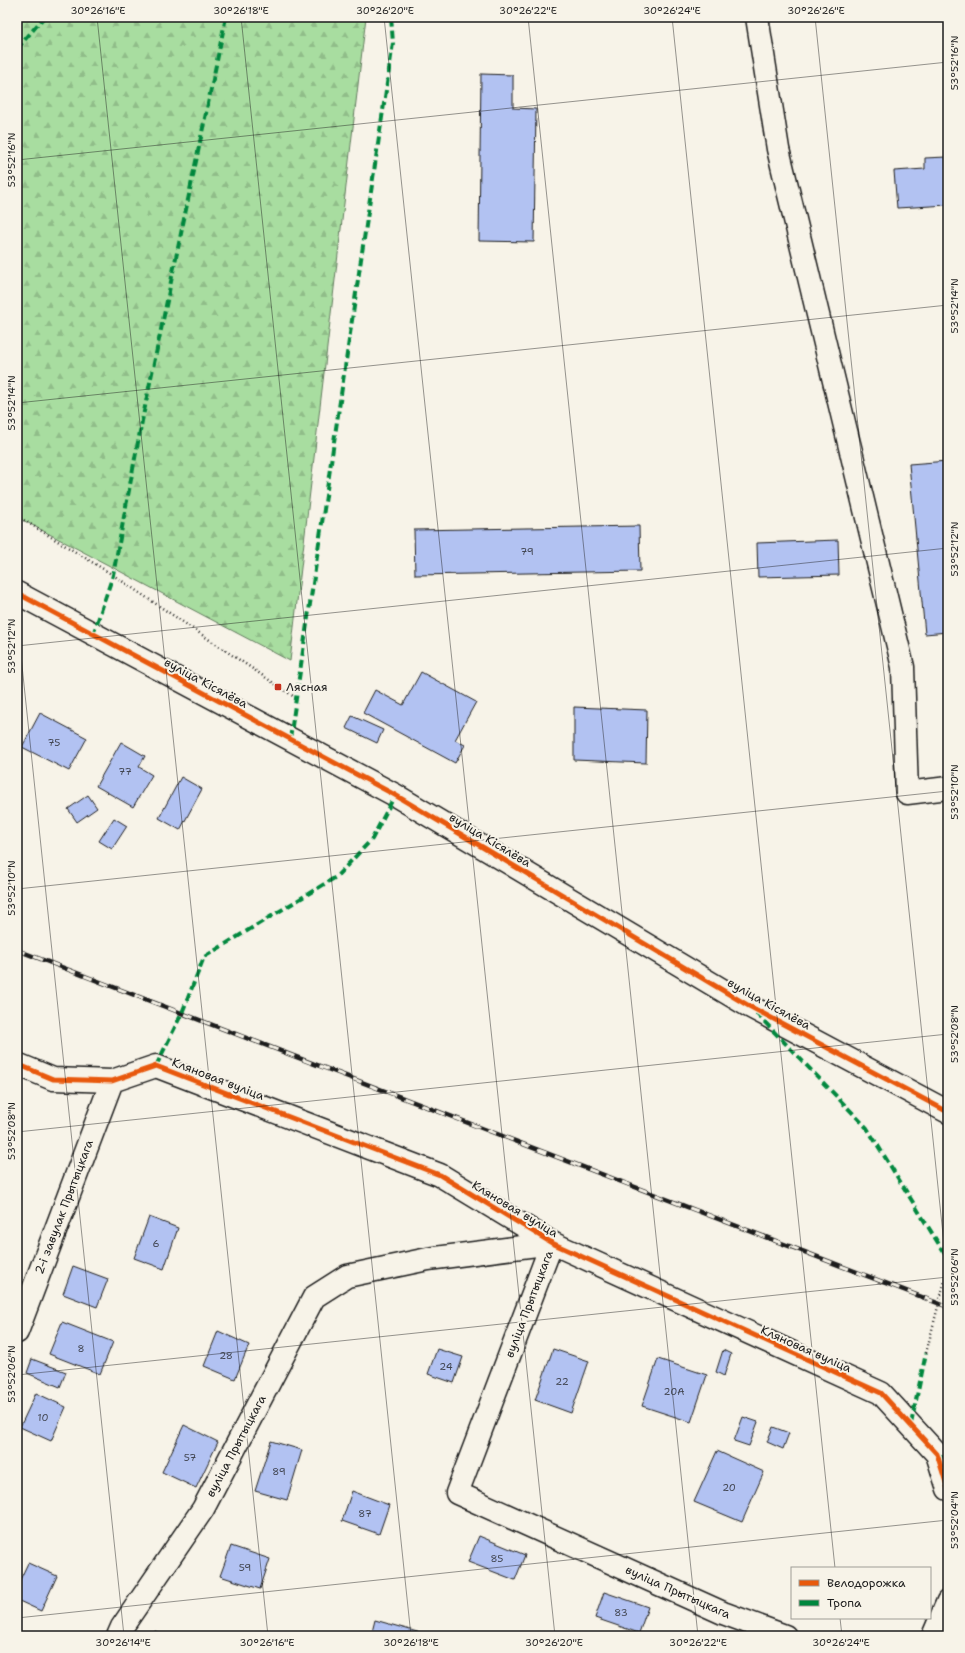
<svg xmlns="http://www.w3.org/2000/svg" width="965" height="1653" viewBox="0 0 965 1653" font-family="'Shantell Sans',sans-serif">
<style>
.forest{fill:url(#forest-firs);stroke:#627c5e}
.building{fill:#b2c2f2;stroke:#1c1c1c}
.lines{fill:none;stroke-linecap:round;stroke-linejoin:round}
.minor-casing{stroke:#1c1c1c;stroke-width:25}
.path{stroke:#1c1c1c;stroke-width:2.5;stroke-dasharray:1 3;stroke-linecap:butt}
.minor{stroke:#f7f3e8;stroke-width:22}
.rail-casing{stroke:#1c1c1c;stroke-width:4.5}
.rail{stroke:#f7f3e8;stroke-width:3;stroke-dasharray:9;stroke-linecap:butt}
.quiet{stroke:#00873e;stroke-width:4;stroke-dasharray:8 4;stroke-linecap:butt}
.cycleway-casing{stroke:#f7f3e8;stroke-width:8}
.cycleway{stroke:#e8590c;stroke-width:5}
.ticks{fill:none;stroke:#1c1c1c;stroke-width:1;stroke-opacity:0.45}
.poi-dot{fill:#c8321e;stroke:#f7f3e8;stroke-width:1.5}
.labels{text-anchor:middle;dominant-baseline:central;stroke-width:4;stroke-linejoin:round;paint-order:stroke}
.number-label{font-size:10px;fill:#424652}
.street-label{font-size:12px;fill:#1c1c1c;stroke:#f7f3e8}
.poi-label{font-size:12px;fill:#1c1c1c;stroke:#f7f3e8;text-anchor:start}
.neatline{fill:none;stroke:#1c1c1c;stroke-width:1.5}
.ticks-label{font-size:10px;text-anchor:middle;fill:#1c1c1c}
</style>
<defs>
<pattern id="forest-firs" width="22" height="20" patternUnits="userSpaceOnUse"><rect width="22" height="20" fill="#a8dda0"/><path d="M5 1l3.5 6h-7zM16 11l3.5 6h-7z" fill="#90bd89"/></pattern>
</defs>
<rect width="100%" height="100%" fill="#f7f3e8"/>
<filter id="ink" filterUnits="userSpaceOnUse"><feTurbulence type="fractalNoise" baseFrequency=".025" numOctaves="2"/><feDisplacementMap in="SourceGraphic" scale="8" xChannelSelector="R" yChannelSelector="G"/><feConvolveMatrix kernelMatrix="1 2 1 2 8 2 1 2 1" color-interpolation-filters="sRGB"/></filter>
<g filter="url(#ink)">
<path class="forest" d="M17,17h349l-76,644 -273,-144z"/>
<path class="building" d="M481,74l32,1v33l23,1 -2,133 -55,-1z
M946,157l2,48 -51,3 -3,-37 31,-2v-11z
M948,461v171l-23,2 -16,-170z
M639,526l1,45 -225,4 -1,-45z
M838,540l1,35 -81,2 -1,-34z
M421,672l55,30 -21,38 10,5 -10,18 -92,-50 12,-23 28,15z
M574,707l73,3 -1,53 -72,-3z
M40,713l47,25 -18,33 -47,-24z
M352,716l31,14 -6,13 -31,-15z
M121,742l24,14 -6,11 13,8 -19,32 -37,-21z
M181,777l21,12 -22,41 -21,-12z
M88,795l9,13 -20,14 -9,-13z
M114,818l13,8 -15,23 -13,-8z
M149,1217l29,11 -14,41 -30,-11z
M73,1266l35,13 -11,28 -34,-13z
M62,1322l51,20 -13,32 -51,-20z
M218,1331l31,14 -14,34 -31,-13z
M437,1349l26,8 -9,26 -26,-9z
M553,1349l36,12 -18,52 -36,-13z
M723,1350l8,4 -7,22 -8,-4z
M32,1359l34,13 -6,15 -33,-14z
M658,1359l49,16 -16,47 -49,-16z
M36,1393l30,14 -15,34 -31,-14z
M743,1417l15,5 -9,24 -15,-5z
M184,1425l34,17 -22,46 -34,-16z
M773,1427l16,6 -6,16 -16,-7z
M271,1441l31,9 -15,50 -32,-9z
M717,1451l47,21 -22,50 -48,-20z
M352,1491l37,14 -10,29 -37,-13z
M479,1536l46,19 -10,25 -47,-18z
M231,1546l39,13 -10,30 -40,-13z
M28,1563l29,13 -16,35 -24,-11v-14z
M604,1592l44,15 -9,26 -44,-15z
M375,1620l53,15v1h-57z
M155,1631l11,5h-13z"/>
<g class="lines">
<defs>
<path id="minor" d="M757,17l21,132 125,518 4,126 41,-5
M17,593l378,202 354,211 199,106
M17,1064l36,15 59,2 44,-15 284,109 112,68 329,150 56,61 11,35
M552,1243l-95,250 266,120 62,23
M17,1332l95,-251
M118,1636l4,-9 81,-118 111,-212 33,-21 81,-17 124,-16
M933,1636l15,-35"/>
</defs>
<use href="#minor" class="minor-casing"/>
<path class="path" d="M17,516l96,59 183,123
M926,1353l22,-85"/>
<use href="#minor" class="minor"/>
<defs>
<path id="rail" d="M17,950l931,357"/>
</defs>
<use href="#rail" class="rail-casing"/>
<use href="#rail" class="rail"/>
<path class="quiet" d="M17,49l27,-32
M93,635l20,-60 29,-154 84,-404
M290,739l103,-696 -2,-26
M756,1013l111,115 81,131
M156,1066l26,-53 22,-56 132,-80 36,-38 23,-44
M911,1424l15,-71
M937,1454l11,6"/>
<defs>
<path id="cycleway" d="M17,593l378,202 354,211 199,106
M17,1064l36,15 59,2 44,-15 284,109 112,68 329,150 56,61 11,35"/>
</defs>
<use href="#cycleway" class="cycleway-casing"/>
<use href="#cycleway" class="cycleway"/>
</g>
</g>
<path class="ticks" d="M97,17l171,1619M241,17l170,1619M384,17l171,1619M528,17l170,1619M672,17l163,1551M815,17l133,1265M17,160l931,-98M17,403l931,-98M17,618l107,1018M17,646l931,-98M17,889l931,-98M17,1132l931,-98M17,1375l931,-98M17,1618l931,-98M840,1618l2,18"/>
<rect class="poi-dot" x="274" y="683" width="8" height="8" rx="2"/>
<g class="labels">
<g class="number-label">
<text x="527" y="551">79</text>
<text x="54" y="742">75</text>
<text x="125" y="771">77</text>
<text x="156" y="1243">6</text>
<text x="81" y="1348">8</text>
<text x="226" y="1355">28</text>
<text x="446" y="1366">24</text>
<text x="562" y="1381">22</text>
<text x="674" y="1391">20А</text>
<text x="43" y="1417">10</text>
<text x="190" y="1457">57</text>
<text x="279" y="1471">89</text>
<text x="729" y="1487">20</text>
<text x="365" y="1513">87</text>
<text x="497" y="1558">85</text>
<text x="245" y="1567">59</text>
<text x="621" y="1612">83</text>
</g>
<g class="street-label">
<text transform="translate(206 683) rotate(28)">вуліца Кісялёва</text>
<text transform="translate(490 840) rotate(31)">вуліца Кісялёва</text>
<text transform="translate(769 1004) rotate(29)">вуліца Кісялёва</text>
<text transform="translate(218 1079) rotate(21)">Кляновая вуліца</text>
<text transform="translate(64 1207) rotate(-69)">2-і завулак Прытыцкага</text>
<text transform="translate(515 1209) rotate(31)">Кляновая вуліца</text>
<text transform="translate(529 1304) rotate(-69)">вуліца Прытыцкага</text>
<text transform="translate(806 1349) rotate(24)">Кляновая вуліца</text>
<text transform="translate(236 1446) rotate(-62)">вуліца Прытыцкага</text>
<text transform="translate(678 1592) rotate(24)">вуліца Прытыцкага</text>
</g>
<g class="poi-label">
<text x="286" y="687">Лясная</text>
</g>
</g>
<rect width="965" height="1653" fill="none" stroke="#f7f3e8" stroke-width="44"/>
<rect x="791" y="1567" width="140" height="52" fill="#f7f3e8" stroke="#9f9d96"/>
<rect x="799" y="1580" width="20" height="6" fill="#e8590c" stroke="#9f9d96"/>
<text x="827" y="1587" font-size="12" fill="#1c1c1c">Велодорожка</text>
<rect x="799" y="1600" width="20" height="6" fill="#00873e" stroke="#9f9d96"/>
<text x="827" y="1607" font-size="12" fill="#1c1c1c">Тропа</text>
<rect x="22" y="22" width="921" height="1609" class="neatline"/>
<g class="ticks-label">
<text x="98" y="14">30°26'16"E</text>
<text x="241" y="14">30°26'18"E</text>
<text x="385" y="14">30°26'20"E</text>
<text x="528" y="14">30°26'22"E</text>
<text x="672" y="14">30°26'24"E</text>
<text x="816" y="14">30°26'26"E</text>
<text transform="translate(954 63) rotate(-90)" y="4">53°52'16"N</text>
<text transform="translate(11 160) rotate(-90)" y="4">53°52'16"N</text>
<text transform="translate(954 306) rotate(-90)" y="4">53°52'14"N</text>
<text transform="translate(11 403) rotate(-90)" y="4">53°52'14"N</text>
<text transform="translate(954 549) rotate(-90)" y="4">53°52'12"N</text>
<text transform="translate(11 646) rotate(-90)" y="4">53°52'12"N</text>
<text transform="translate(954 792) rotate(-90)" y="4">53°52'10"N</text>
<text transform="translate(11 888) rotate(-90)" y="4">53°52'10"N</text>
<text transform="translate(954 1034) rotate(-90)" y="4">53°52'08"N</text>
<text transform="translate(11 1131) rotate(-90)" y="4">53°52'08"N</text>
<text transform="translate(954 1277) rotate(-90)" y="4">53°52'06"N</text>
<text transform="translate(11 1374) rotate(-90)" y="4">53°52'06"N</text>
<text transform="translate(954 1520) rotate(-90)" y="4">53°52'04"N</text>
<text x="123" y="1646">30°26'14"E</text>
<text x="267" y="1646">30°26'16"E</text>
<text x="411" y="1646">30°26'18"E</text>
<text x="554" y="1646">30°26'20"E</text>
<text x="698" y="1646">30°26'22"E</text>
<text x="841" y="1646">30°26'24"E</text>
</g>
</svg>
